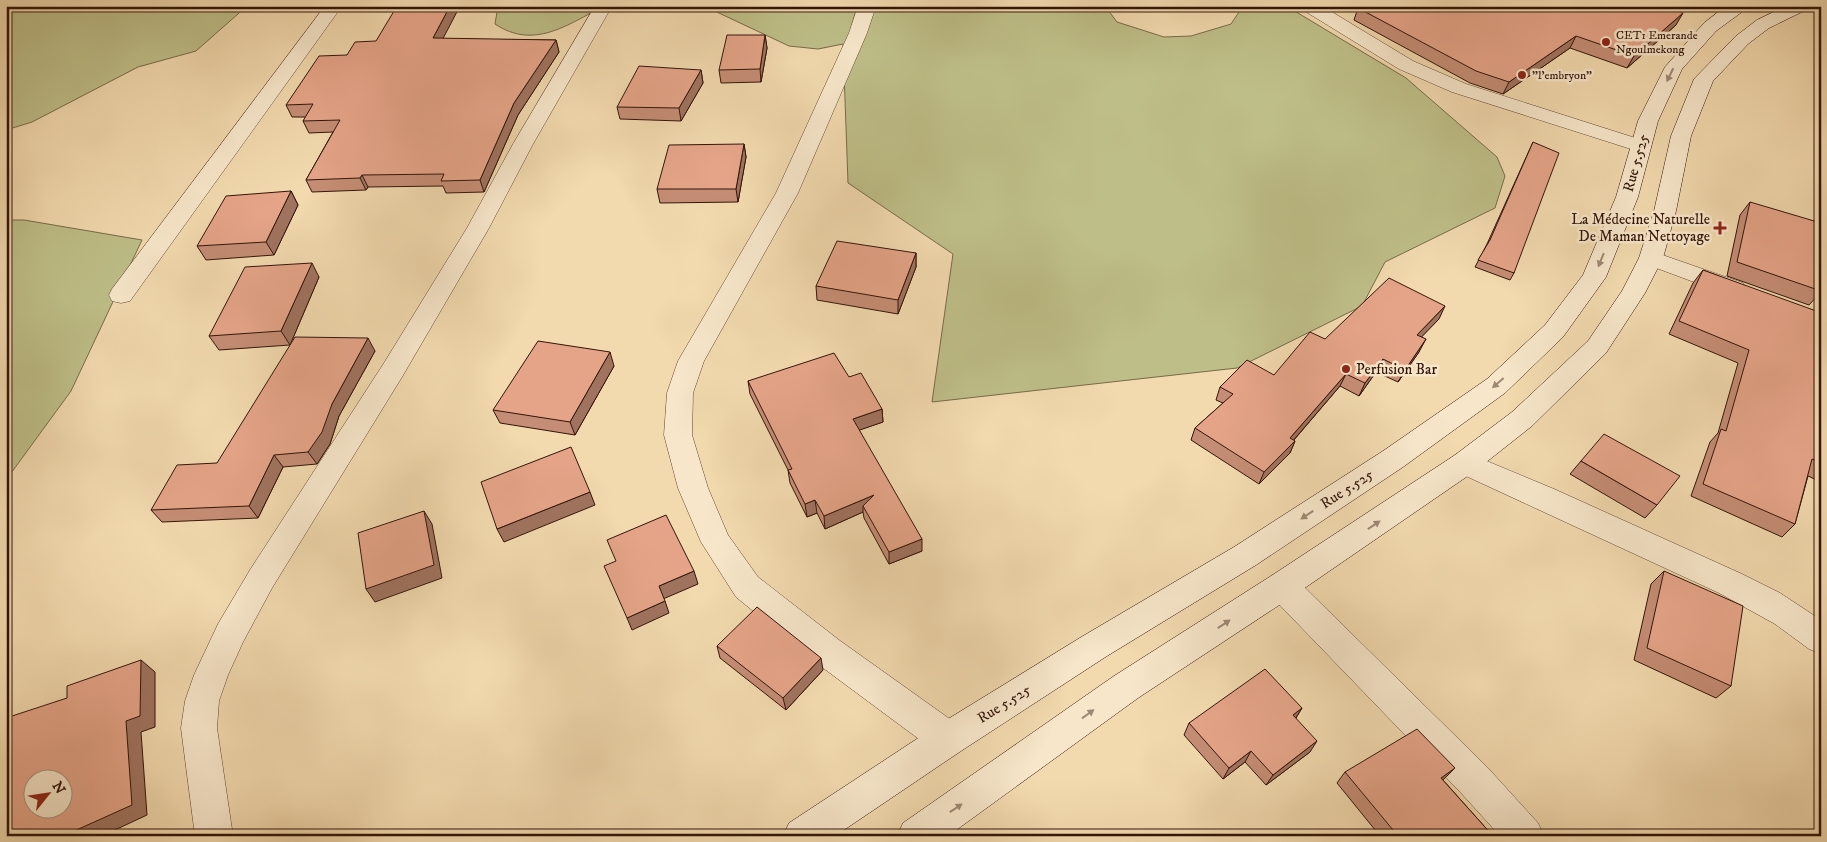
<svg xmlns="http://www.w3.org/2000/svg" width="1827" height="842" viewBox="0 0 1827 842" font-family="'IM FELL DW Pica',serif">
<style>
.green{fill:#bebe88;stroke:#786a49}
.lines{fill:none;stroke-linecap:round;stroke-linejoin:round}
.street-casing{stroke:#624633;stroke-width:1}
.secondary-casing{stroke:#32150a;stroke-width:1}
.street{fill:#f7e6ca;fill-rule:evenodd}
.secondary{fill:#f7e6ca;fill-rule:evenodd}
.wall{fill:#c58d75;stroke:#32150a}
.shaded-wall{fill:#a0735f;stroke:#32150a}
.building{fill:#e5a488;stroke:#32150a;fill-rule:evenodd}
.oneway{fill:#9e8874}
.poi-dot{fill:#8f2418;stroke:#f7e6ca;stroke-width:2}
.labels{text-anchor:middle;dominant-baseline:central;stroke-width:5;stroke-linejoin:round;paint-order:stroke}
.far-poi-label{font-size:12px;fill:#32150a;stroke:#f7e6ca;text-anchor:start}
.street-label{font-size:15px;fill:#32150a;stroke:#f7e6ca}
.poi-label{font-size:15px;fill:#32150a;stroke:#f7e6ca;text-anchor:end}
</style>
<rect width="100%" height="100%" fill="#f2d9ae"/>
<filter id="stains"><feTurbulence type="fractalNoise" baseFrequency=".004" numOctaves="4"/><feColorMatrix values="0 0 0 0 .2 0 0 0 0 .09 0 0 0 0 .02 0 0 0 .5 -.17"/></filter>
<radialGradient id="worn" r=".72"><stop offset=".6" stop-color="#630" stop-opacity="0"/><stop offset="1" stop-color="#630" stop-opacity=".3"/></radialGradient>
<path class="green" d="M6,6h241l-51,45 -58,16 -106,55 -26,8z
M498,6h106c-37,19 -70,44 -109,18z
M704,6h401l12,16 47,15 27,-1 40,-12 12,-18 45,1 118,71 91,79 8,19 -10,32 -110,54 -23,44 -125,62 -305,34 21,-148 -105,-71 -5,-139 -25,5 -29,-3z
M6,220h18l118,20 -71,151 -65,89z"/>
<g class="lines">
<defs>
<path id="street" d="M325,6h17l-212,295 -9,2 -9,-2 -3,-6 3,-6z
M595,6h17l-79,138 -44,84 -87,149 -130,211 -29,54 -15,33 -9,26 -2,27 16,108h-38l-14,-108 4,-27 9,-26 24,-51 32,-54 134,-207 83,-135 46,-84z
M858,6h18l-9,27 -69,160 -94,168 -11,32 -1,42 16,53 20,47 30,42 81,63 122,87 5,12 -5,12 -13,5 -13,-5 -120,-89 -79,-65 -35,-55 -23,-54 -14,-53 3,-42 11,-32 98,-168 73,-160z
M1301,6h21l91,55 53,23 182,58 3,4 -3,4 -7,2 -7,-2 -182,-58 -53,-23 -96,-59z
M1651,251l92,32 3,6 -3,6 -9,2 -91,-34 -4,-5 4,-5z
M1465,452l89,37 188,85 38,19 41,27v34l-12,-5 -34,-25 -56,-31 -264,-122 -4,-8 4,-8z
M1282,573l11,3 195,192 50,55 6,13h-44l-38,-42 -191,-198 -5,-10 5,-10z"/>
<path id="secondary" d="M1726,6h24l-34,25 -34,38 -24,52 -20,76 -32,80 -43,60 -58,56 -102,74 -147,98 -149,91 -146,95 -126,85h-52l6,-13 146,-96 148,-91 151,-89 149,-96 104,-72 58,-54 38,-50 33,-78 22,-76 27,-54 39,-44z
M1786,6h22l-2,4 -37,18 -21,16 -35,37 -22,55 -15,75 -13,47 -18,35 -39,60 -74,73 -57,45 -182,125 -155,102 -190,138h-51l6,-13 211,-147 157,-100 184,-121 57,-43 76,-71 34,-50 17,-33 15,-47 17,-75 23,-57 42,-43 21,-16z"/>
</defs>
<use href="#street" class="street-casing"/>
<use href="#secondary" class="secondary-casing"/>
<use href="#street" class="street"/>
<use href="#secondary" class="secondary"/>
</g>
<path class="wall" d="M1358,8l318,17 -49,43 -57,-20 -67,46 -33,-11 -116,-63z
M765,35l2,13 -6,34 -40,1 -2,-13z
M443,39l113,1 3,12 -41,63 -34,77 -38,1 -3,-7 -75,1 -2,3 -54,2 -6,-12 27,-48 -24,1 -6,-12 3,-4h-14l-6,-12 61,-50z
M701,70l2,13 -22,38 -61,-2 -3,-12z
M1533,142l-19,131 -4,7 -35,-13 12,-23z
M744,144l2,13 -8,45 -78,1 -3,-14z
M291,191l7,14 -24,50 -68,5 -9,-14z
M1750,202l68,61 3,1v28l-12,13 -82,-29 13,-61z
M916,253v14l-18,47 -81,-14 -1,-14z
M1703,270l116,45 2,-1v168l-13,-6 -13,48 -13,13 -91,-41 19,-54 8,-9 20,-70 -69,-29 24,-51z
M319,277l-29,68 -71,5 -10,-14z
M1439,319l-18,18 -2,15 -21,30 -22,-10 -17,24 -19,-10 -46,54 1,1 -5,12 -31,31 -68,-44 4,-12 28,-25 -7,-3 4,-13 54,-12 51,-36z
M375,351l-36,65 -9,28 -13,20 -34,3 -25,51 -96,4 -11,-12z
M614,366l-39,69 -75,-12 -7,-13z
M849,377l33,32 1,13 -24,8 63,121 -33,13 -25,-46 -1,-6 -38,17 -8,-16 -10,4 -17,-34 -2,-13 -38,-76 -2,-13z
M1581,461l76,44 -12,13 -75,-44z
M1664,571l67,115 -15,12 -82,-38 17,-76z
M717,646l106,24 -37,40 -66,-52z
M1302,708l-6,10 14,34 -44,33 -21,-23 -22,17 -39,-44 5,-12z
M1345,772l98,8 50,56h-113l-43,-53z"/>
<path class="shaded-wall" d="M450,6h10l-23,44 -4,-12z
M1683,13l-7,12 -49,43 7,-12z
M765,35l2,13 -6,34 -1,-13z
M1576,36l-6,12 -67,46 6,-12z
M556,40l3,12 -41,63 -34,77 -4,-12 34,-77z
M701,70l2,13 -22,38 -2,-13z
M744,144l2,13 -8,45 -2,-13z
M362,175l6,12 -2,3 -6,-12z
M291,191l7,14 -24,50 -8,-13z
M916,253v14l-18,47v-14z
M312,263l7,14 -29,68 -9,-14z
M1445,306l-6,13 -28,29 6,-13z
M368,338l7,13 -36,65 -9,28 -13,20 -9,-12 24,-48z
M1426,339l-7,13 -21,30 7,-12z
M610,352l4,14 -39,69 -5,-13z
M1383,359l-7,13 -17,24 6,-13z
M1346,374l-6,12 -55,64 5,-12z
M882,409l1,13 -29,10 -1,-13z
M1295,441l-5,12 -31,31 5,-12z
M274,455l9,12 -25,51 -9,-12z
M590,492l5,13 -91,37 -7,-13z
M874,495l-11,11v6l-38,17 -1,-13z
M815,500l2,13 -10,4 -2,-13z
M424,511l8,13 10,54 -67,24 -9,-13z
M922,539v12l-33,13v-12z
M694,571l4,13 -35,15 -4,-13z
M665,601l4,12 -37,17 -5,-12z
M821,658l2,12 -37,40 -3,-12z
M141,660l14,12v55l-14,5 6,83 -45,21h-39z
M1302,708l-7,11 -2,-4z
M1317,741l-7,11 -44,33 7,-10z
M1251,751l-6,11 -22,17 6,-11z
M1455,768l-11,11 -13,9 10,-10z"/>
<path class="building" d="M397,6h53l-17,32 123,2 -42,63 -34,77 -39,1 3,-7 -82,1 -2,3 -54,2 34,-60 -37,1 10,-17 -27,1 33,-49 28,-1 8,-13 21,-1z
M1365,6h299l19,7 -49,43 -58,-20 -67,46 -33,-11 -118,-63z
M727,35h38l-5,34 -41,1z
M639,66l62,4 -22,38 -62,-1z
M1533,142l26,11 -45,120 -36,-13 12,-20z
M744,144l-8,45h-79l12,-44z
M291,191l-25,51 -69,4 29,-50z
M1750,202l71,21v24l-3,16 3,1v27l-84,-29z
M837,241l79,12 -18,47 -82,-14z
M312,263l-31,68 -72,5 36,-69z
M1703,270l116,42v3l2,-1v149l-9,-4 -17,65 -92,-40 18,-55 5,2 23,-81 -70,-29z
M1389,278l56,28 -28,29 9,4 -21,31 -22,-11 -18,24 -19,-9 -56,64 5,3 -31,31 -69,-44 38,-34 -13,-7 27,-27 27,15 36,-43 15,7z
M295,337l73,1 -36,66 -10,28 -14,20 -34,3 -25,51 -98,4 26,-45 40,-2z
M538,341l72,11 -40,70 -77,-12z
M834,353l15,24 12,-4 21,36 -29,10 69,120 -33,13 -26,-46 11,-11 -50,21 -9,-16 -10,4 -17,-34 4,-1 -44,-88z
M1604,434l76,42 -23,29 -76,-44z
M571,447l19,45 -93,37 -16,-47z
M424,511l10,54 -68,24 -8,-56z
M666,515l28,56 -35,15 6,15 -38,17 -23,-52 12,-5 -9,-21z
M1664,571l79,35 -12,80 -84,-38z
M757,607l64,51 -38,40 -66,-52z
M141,660l-1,56 -14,5 6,84 -69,31h-57v-118l61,-20v-12zM32,780h30v30h-30z
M1265,669l37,39 -9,7 24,26 -44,34 -22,-24 -22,17 -40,-45z
M1417,729l38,39 -14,10 52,58h-95l-53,-64z"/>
<defs><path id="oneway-solid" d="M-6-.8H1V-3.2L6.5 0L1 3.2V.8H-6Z" transform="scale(1.25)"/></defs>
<g class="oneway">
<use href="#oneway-solid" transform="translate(1670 75) rotate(116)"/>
<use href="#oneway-solid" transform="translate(1601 260) rotate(112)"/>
<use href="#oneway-solid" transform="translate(1498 383) rotate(139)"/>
<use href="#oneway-solid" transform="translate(1307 515) rotate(147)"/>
<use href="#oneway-solid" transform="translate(1374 525) rotate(-34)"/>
<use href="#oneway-solid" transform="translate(1224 624) rotate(-33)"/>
<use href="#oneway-solid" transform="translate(1088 714) rotate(-36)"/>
<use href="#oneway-solid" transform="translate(956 808) rotate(-34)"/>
</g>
<g class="poi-dot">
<circle cx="1606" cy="42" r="5"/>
<circle cx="1522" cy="75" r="5"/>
<path d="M1717.5 220.5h5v5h5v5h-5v5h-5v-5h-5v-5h5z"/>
<circle cx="1346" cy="369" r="5"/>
</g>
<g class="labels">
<g class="far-poi-label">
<text x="1616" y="35">CET1 Emerande<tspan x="1616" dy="14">Ngoulmekong</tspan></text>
<text x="1532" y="75">"l'embryon"</text>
</g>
<g class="street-label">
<text transform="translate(1636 163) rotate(-74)">Rue 5.525</text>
<text transform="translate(1347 489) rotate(-33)">Rue 5.525</text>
<text transform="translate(1004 704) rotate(-32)">Rue 5.525</text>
</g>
<g class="poi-label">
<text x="1710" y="219">La Médecine Naturelle<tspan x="1710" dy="17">De Maman Nettoyage</tspan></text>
<text x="1356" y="369" text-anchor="start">Perfusion Bar</text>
</g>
</g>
<rect width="1827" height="842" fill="none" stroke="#f2d9ae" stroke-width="25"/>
<rect x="8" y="8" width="1812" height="827" fill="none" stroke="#32150a" stroke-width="2.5"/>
<rect x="12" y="12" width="1802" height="817" fill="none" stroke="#32150a"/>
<g transform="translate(48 794) rotate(60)"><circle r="24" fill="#f7e6ca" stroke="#a8927d"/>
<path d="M0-4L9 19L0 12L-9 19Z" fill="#8f2418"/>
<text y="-8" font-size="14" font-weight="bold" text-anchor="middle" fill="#32150a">N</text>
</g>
<rect width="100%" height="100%" filter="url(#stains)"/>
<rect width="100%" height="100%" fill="url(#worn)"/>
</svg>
